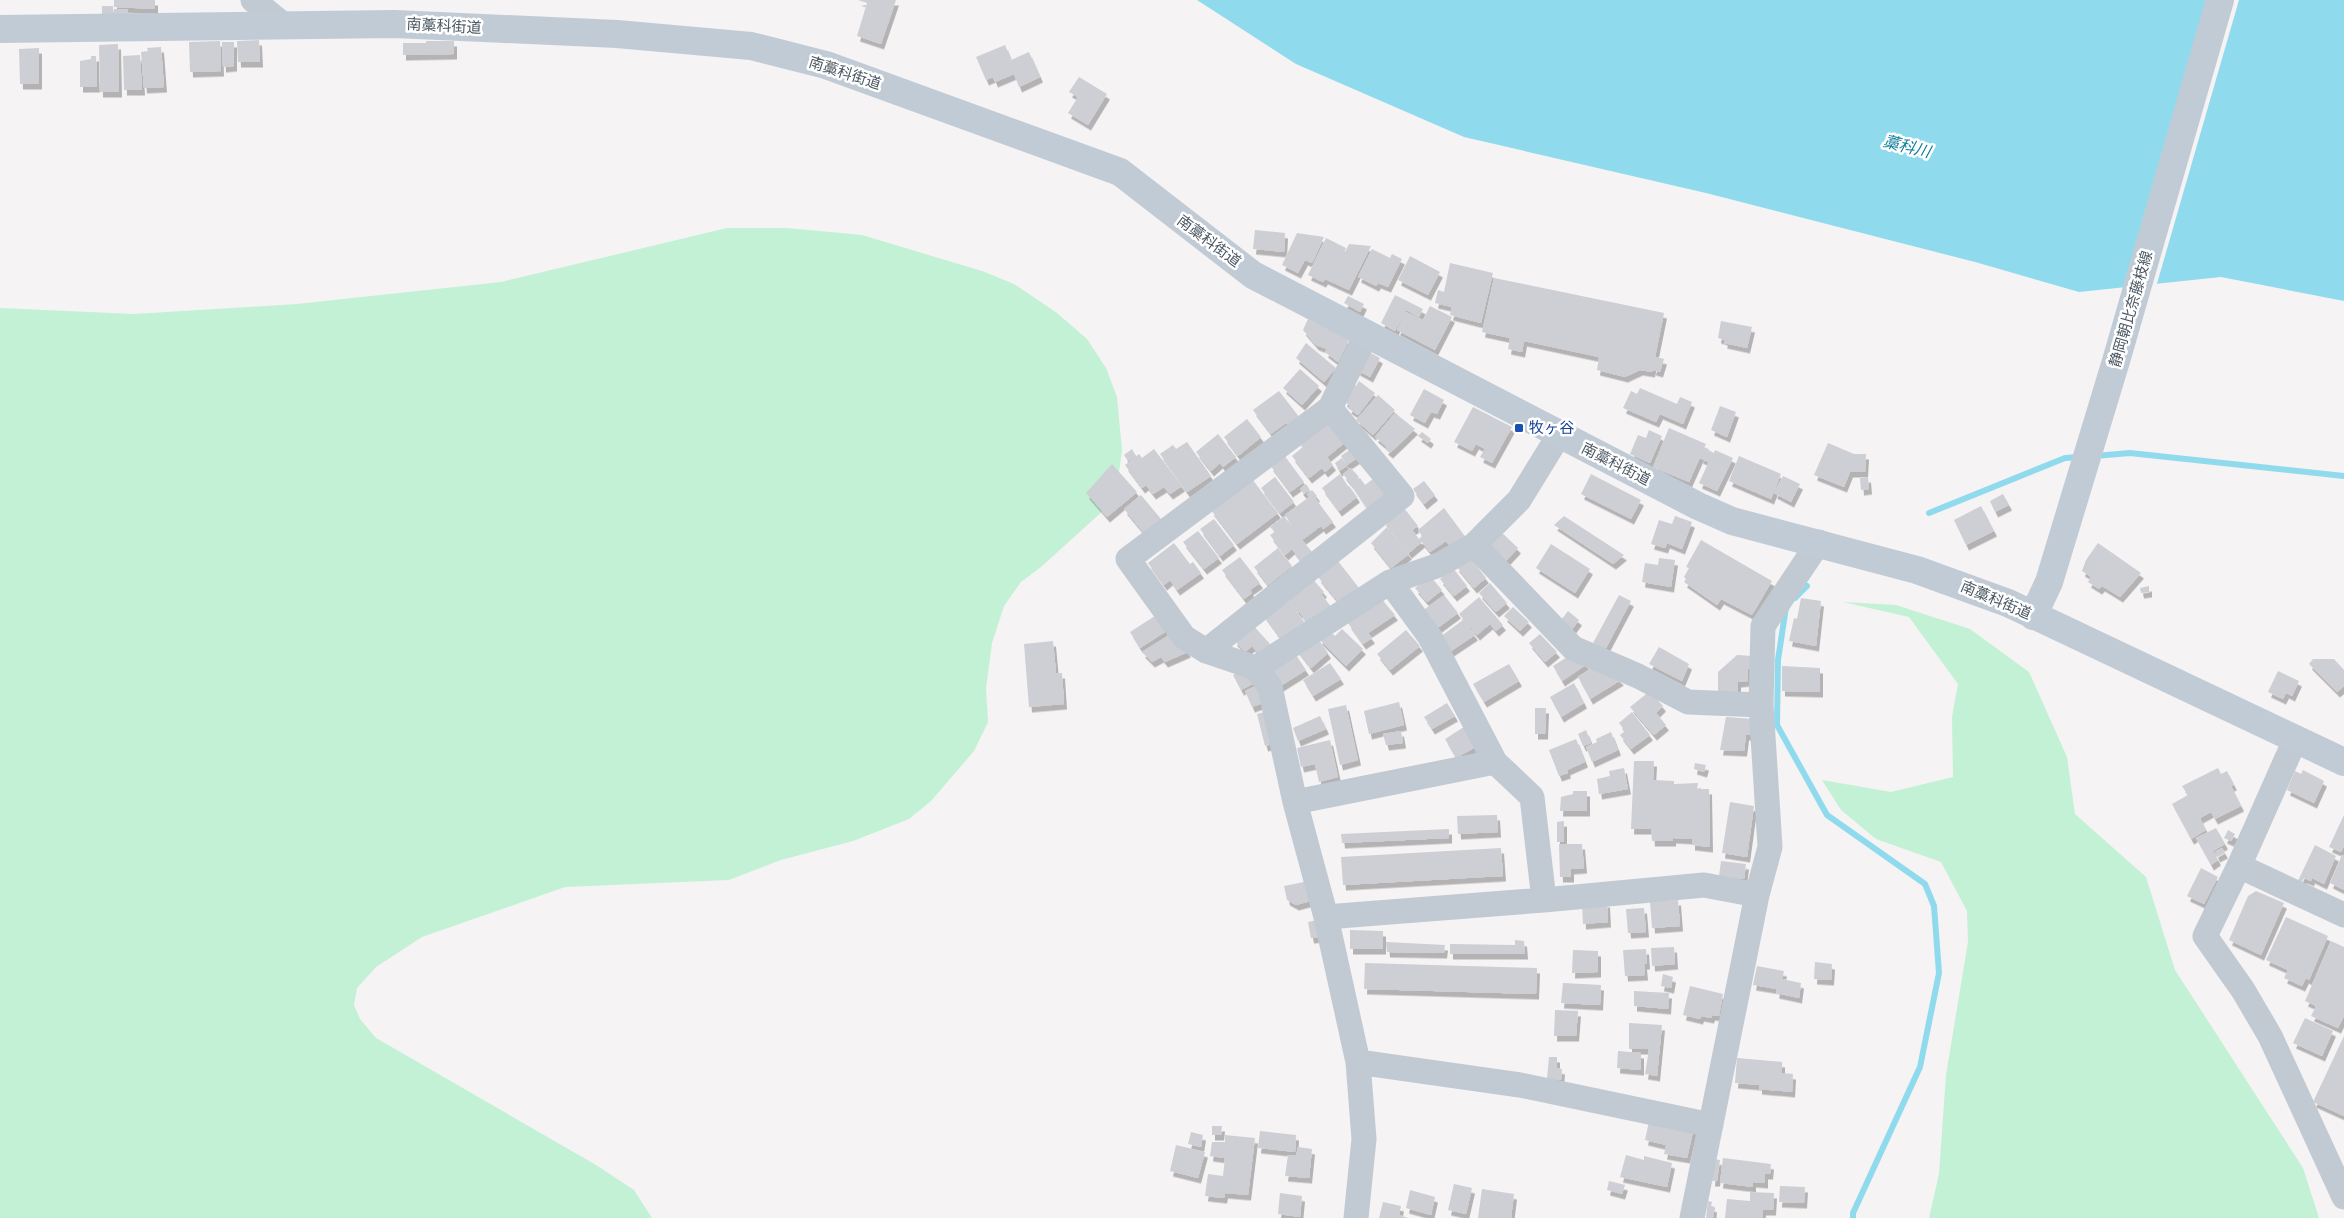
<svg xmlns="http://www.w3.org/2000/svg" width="2344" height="1218" font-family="Quicksand,'Noto Sans JP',sans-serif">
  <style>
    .green { fill: #c3f1d5 }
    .water { fill: #90daee }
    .pier { fill: #f5f3f3 }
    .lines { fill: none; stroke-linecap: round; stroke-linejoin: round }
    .stream { stroke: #90daee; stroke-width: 6 }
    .building { fill: #cdcfd5; filter: url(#shadow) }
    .street { stroke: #c1cad2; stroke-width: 25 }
    .secondary { stroke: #c1cbd6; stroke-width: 28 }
    .transit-dot { fill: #1a4fb4; stroke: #fff; stroke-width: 2 }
    .labels { text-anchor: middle; stroke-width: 5; stroke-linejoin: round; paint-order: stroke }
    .street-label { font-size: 15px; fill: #4a5661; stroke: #fff }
    .transit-label { font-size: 15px; fill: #164399; stroke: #fff; text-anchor: start }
    .water-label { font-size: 16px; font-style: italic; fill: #0c7c9b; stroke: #fff }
  </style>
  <defs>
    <filter id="shadow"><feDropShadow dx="3" dy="5.5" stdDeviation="0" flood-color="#0004"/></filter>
  </defs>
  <rect width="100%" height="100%" fill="#f5f3f3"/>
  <path class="green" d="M727,228h60l75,7 120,36 32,13 43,29 30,26 19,29 11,29 5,53 -4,30 -13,29 -64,58 -20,15 -17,24 -12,37 -6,45 2,34 -14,29 -43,50 -22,18 -56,22 -72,19 -52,20 -164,7 -143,50 -46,30 -19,21 -3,17 6,14 16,19 220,127 38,25 18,28h-652v-910l134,6 163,-10 204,-22z
    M1843,602l53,3 74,24 59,43 38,85 8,57 71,63 29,93 128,198 16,50h-390l10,-44 7,-99 22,-133 -1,-31 -26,-49 -65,-23 -35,-29 -19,-30 69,12 62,-15 -1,-60 6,-33 -49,-67z"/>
  <path class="water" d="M1197,0h1147v301l-123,-24 -142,15 -104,-30 -269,-69 -242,-56 -168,-73z"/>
  <path class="pier" d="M2209,0h30l-83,287 -32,3z"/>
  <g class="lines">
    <path class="stream" d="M2095,456l35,-3 214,23
      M1929,513l136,-55 15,-1
      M1795,598l12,-12
      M1786,607l-8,53 -1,65 50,90 98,69 9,22 5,67 -19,94 -67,146v5"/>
  </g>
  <path class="building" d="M114,0h41v9l-41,-2z
    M858,0h38l-15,44 -24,-8 10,-33z
    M102,6h11l1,11h-12z
    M114,9h14l-1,9h-13z
    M259,40l1,22h-22l-1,-21z
    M220,41l1,30 -31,1 -1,-30z
    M426,41h28v13l-51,1v-12h23z
    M222,42h12v24l-11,1z
    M118,44l1,48h-19l-1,-47z
    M1005,45l6,15 18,-8 11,25 -21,10 -5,-13 -19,8 -2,-5 -7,3 -10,-23z
    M161,47l3,40 -20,1 -3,-36 7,-1 -1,-3z
    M39,48v36h-19l-1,-35z
    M140,55l2,35h-18l-1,-34z
    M91,56h5l1,31h-17v-26l11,-2z
    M1079,77l28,17 -19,31 -20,-12 10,-16 -9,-5z
    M1255,230l30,3 -1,19 -31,-3z
    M1297,233l27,4 -12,26 -7,-3 -7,13 -16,-8z
    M1326,238l20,10 -7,17 10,-21 22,2 -22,44 -24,-11 -2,3 -15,-7z
    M1372,249l18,9 2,-4 10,5 -14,28 -10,-4 -2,3 -18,-9z
    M1410,256l30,16 -12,23 -30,-15z
    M1450,263l43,10 -12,50 -31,-8 2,-8 -17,-4 3,-13 6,2z
    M1494,278l170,35 -12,59 -12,-2 -15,7 -28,-7 2,-13 -75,-16 -2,11 -14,-3 2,-11 -28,-6z
    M1395,295l28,14 -4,8 -13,-7 -11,21 -14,-8z
    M1348,296l16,8 -4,8 -16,-9z
    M1430,306l22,11 -17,33 -38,-20 9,-18 17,8z
    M1308,319l41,21 -11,22 -13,-10 2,-3 -11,-4 -13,-15z
    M1721,321l31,6 -5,21 -23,-5 1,-3 -7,-2z
    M1306,343l30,25 -12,14 -28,-24z
    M1367,351l13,7 -10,19 -13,-7z
    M1656,357l8,2 -4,13 -7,-2z
    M1300,369l19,17 -17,19 -19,-17z
    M1359,381l16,12 -17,22 -10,-7 2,-2 -6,-5 9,-17 3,2z
    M1640,388l37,16 3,-7 12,5 -9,22 -23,-10 -4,8 -33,-14 8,-17 6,3z
    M1424,389l20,11 -7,14 -6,-2 -6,11 -15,-8z
    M1279,391l21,27 -10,8 -4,-3 -15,11 -18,-24z
    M1378,395l17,15 -22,25 -17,-15z
    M1720,406l16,6 -9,25 -16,-7z
    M1473,407l39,20 -20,36 -12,-6 5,-8 -9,-5 -4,7 -18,-9z
    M1395,413l20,16 -25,24 -5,-4 2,-2 -12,-10z
    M1330,417l18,23 -21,17 6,8 -8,7 -3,-4 -13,10 -17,-22 11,-9 -5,-7z
    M1247,419l14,18 -23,19 -14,-19z
    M1669,428l37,16 -17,38 -36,-15z
    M1649,430l13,6 -12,27 -20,-9 8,-19 8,3z
    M1422,432l9,7 -3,4 -10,-7z
    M1218,434l18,23 -13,10 -3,-4 -9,8 -15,-19z
    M1187,442l24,34 -24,16 -27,-38 13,-9 3,4z
    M1828,443l26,11h12l-1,18h-15l-6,15 -30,-12z
    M1355,446l7,9 -15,10 -6,-9z
    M1705,448l9,5 1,-3 18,8 -16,33 -18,-8 12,-26 -3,5 -8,-4z
    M1132,449l4,7 -8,5 -4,-6z
    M1154,449l28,37 -12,8 -6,-7 -11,7 -7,-9 -4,3 -17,-23 14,-11 3,4z
    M1284,455l20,27 -14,10 -20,-27z
    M1739,456l42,18 -10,25 -42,-18z
    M1342,458l5,8 -8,5 -4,-8z
    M1112,464l25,28 -30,25 -21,-24z
    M1351,468l8,9 -8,7 -8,-10z
    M1340,474l8,12 -2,1 3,-1 8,11 -18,14 -17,-23z
    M1591,474l50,26 -10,19 -50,-25z
    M1378,475l11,16 -20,20 -18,-27 9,-6 5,7z
    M1783,476l17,8 -9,18 -17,-9z
    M1275,477l19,25 -14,11 -19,-25z
    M1868,477l1,12 -8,1 -1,-12z
    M1252,479l26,34 -41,31 -26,-34z
    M1424,481l11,14 -11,9 -11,-15z
    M1306,484l4,6 -6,4 -4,-5z
    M1312,490l5,6 -2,2 18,24 -10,7 -2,-3 -19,14 10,12 -11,9 -9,-12 -7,6 -15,-20 5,-3 -5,-5 14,-11 11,14 -10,-15 24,-18 -2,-3z
    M2003,494l6,11 -14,7 -5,-11z
    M1141,495l20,24 -17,14 -20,-24z
    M1981,506l13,25 -28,14 -12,-25z
    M1404,508l14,18 -6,4 7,9 3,-3 -4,-6 26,-22 23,31 -14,11 -7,-9 -16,11 -8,-10 -13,11 -26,-33z
    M1564,516l60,39 -11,9 -59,-39z
    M1675,516l17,6 -10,27 -15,-6 -2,5 -14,-4 8,-24 13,4z
    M1214,519l20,26 -14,11 -20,-27z
    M1387,527l22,27 -18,14 -20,-25z
    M1497,528l21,20 -16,17 -21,-20z
    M1198,531l21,27 -15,11 -21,-27z
    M1701,540l71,41 -20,34 -31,-16 -4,6 -33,-23 2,-3 -2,-2 5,-9 -3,-1z
    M1174,543l16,21 3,-2 8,11 -24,17 -7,-10 -6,5 -16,-22z
    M2098,543l43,30 -21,24 -18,-11 -3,3 -11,-7 3,-5 -9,-6 4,-11z
    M1551,544l39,25 -15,24 -39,-25z
    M1278,548l14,18 -24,19 -14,-18z
    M1469,556l17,22 -12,10 -18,-22z
    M1240,557l20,26 -10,7 2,3 -8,6 -22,-29z
    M1659,558l16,2 -4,27 -29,-5 3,-19 13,2z
    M1338,561l21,27 -19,16 -22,-27z
    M1453,568l14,18 -13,10 -14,-17z
    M1430,576l12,14 -15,12 -12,-14z
    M1311,577l13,15 -25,21 -13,-16z
    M1490,583l17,20 -11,9 -17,-19z
    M2149,586v6l-8,1 -1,-5z
    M1322,595l10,13 -22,18 -10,-13z
    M1444,595l14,18 -23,17 -14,-18z
    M1619,595l12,6 -26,49 -12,-7z
    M1379,596l16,19 -27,18 4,5 -9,6 -15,-21z
    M1286,597l21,29 -23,17 -21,-29z
    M1479,597l24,28 -7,6 -6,-7 -13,11 -18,-21z
    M1801,598l20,3 -5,45 -27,-5 5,-23 3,1z
    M1513,607l16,15 -9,9 -16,-15z
    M1568,611l11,9 -9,12 -11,-9z
    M1158,614l10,16 -28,18 -10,-16z
    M1463,620l12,15 -24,16 -11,-14z
    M1252,624l18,20 -11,10 -7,-8 -7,6 -11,-12z
    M1328,629l7,7 7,-7 21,20 -17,17 -27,-27z
    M1406,630l14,16 -30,24 -13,-16z
    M1174,632l14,20 -23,10 -4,-5 -9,5 -10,-10z
    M1314,633l14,20 -17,15 -16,-21z
    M1540,634l17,18 -12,10 -16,-19z
    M1053,641l3,32h6l2,31 -35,3 -5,-63z
    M1659,647l30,17 -7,17 -33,-17z
    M1294,652l12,18 -27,17 -11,-18z
    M1572,654l15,10 -25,17 -9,-15z
    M1737,655l16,1v13h-5v12l-10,1v12l-20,-1v-21z
    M2313,659h21l10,11v16l-7,6 -28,-28z
    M1330,663l11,16 -28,17 -10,-16z
    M1600,663l21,17 -31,19 -12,-22z
    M1509,664l10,17 -35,21 -11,-18z
    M1782,666l38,2v24l-38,-1z
    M1247,668l6,16 -12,6 -8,-15z
    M2278,671l21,10 -7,15 -6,-3 -3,6 -15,-7z
    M1574,683l10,20 -23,14 -11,-20z
    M1260,684l3,19 -11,4 -7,-16z
    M1650,691l13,15 -7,7 10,12 -12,10 -24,-28z
    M1399,702l5,23 -35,9 -5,-23z
    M1447,703l8,13 -23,13 -8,-12z
    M1346,705l12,55 -18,5 -12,-56z
    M1535,708h11l-1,26h-10z
    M1269,711l8,32 -12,3 -8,-32z
    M1632,712l18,23 -19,14 -11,-14 5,-4 -6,-8z
    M1320,716l6,13 -28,12 -5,-13z
    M1726,717l27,2 -1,16h-6l-2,16 -24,-1z
    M1467,725l12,20 -23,13 -11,-19z
    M1586,730l5,13 -8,3 -5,-12z
    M1401,731l2,12 -17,2 -3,-11z
    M1611,732l7,18 -26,12 -6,-15 11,-5 -1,-3z
    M1576,739l9,23 -18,8 1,3 -9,3 -10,-26z
    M1330,740l8,37 -19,5 -4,-18 -14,3 -4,-19z
    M1634,761h20l-1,19 21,1v3l24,-1 -1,6h12l1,58 -18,-2v-6l-19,-1v3h-21l-1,-12h-20z
    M1695,763l11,2 -2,7 -10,-3z
    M1624,768l4,21 -29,5 -2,-15 13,-3 -1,-5z
    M2218,768l3,6 6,-3 7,14 -3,1 10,20 -26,13 -4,-7 -11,6 6,12 -15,9 -19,-35 16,-9 -6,-9z
    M2303,770l21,11 -10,22 -27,-13 8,-19 6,3z
    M1573,791h14v20h-27l1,-14 12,-3z
    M1730,802l24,4 -7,51 -25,-4z
    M1497,815l1,17 -40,2 -1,-18z
    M2344,815v31l-3,6 -12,-5z
    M1564,821v21h-7v-20z
    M2216,828l9,16 -12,7 5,9 -7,5 -15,-27z
    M1449,829v9l-107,5 -1,-9z
    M2228,830l7,4 -4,7 -7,-3z
    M1559,844h23l2,24 -13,1v8h-11z
    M2315,845l21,11 -12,28 -12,-6 -1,3 -7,-3 -4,7 -3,-2z
    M1501,848l2,28 -160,9 -2,-28z
    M2222,848l3,5 -8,4 -2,-5z
    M2342,855l2,1v34l-14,-7z
    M1721,861l25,3 -2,15 -25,-3z
    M2201,868l17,9 -14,27 -17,-8z
    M1309,881l5,19 -18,5 -9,-5 -3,-14z
    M2256,891l28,12 -23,52 -32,-15 19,-44z
    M1678,900l2,26 -28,2 -2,-26z
    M1607,902l1,20 -25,2 -1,-20z
    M1644,908l2,24 -18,1 -2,-24z
    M2286,917l42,19 -19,44 -3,-2 -4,8 -18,-8 4,-8 -22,-10z
    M1317,920l3,17 -9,1 -3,-16z
    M1350,930l33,1v18h-33z
    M1515,940l9,1 1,13h-75v-10l65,1z
    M2331,941l13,6v69l-6,12 -27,-12 5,-10 -11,-5z
    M1386,942l59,3 -1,8 -57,-1z
    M1674,947l1,17 -23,2 -1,-18z
    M1646,949l1,15h-3l1,11 -20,1 -2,-26z
    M1573,950l25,1v21l-26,1z
    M1815,962l17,2 -1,16 -17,-1z
    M1365,963l172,5 -1,26 -172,-5z
    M1757,966l27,5 -2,8 19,4 -2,15 -23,-5 1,-4 -24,-4z
    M1663,974l10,3 -2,11 -10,-2z
    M1563,983l38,2 -1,20 -39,-2z
    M1690,986l33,8 -4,22 -7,-1 -1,3 -10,-2 -1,3 -17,-4z
    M1634,991l35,2 -1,16 -34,-3z
    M1555,1010l23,1 -2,25h-22z
    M2305,1018l28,13 -11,25 -29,-13z
    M1629,1023l33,2 -5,51 -12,-2 4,-25h-20z
    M2344,1036v80l-31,-14z
    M1618,1051l23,2v17l-24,-2z
    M1549,1057h8v11l5,1 -1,11 -14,-1z
    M1737,1058l45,4v11l11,1 -1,18 -33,-3v-4l-24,-2z
    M1650,1117l44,10 -7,31 -23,-4 2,-9 -21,-5z
    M1212,1126h10l-1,9h-9z
    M1260,1131l36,4 -1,17 -37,-4z
    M1191,1132l12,3 -2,12 -13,-3z
    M1225,1135l30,3 -7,57 -23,-2 -1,5 -19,-2 3,-22 15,2 2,-18 -15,-2 2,-14h13z
    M1176,1145l29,7 -7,26 -28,-7z
    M1298,1147l14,2 -3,29 -24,-2 3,-21 8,1z
    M1626,1155l18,5v-4l28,7 -5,24 -47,-10z
    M1723,1158l48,6 -1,10h-5v9l-12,-1v5l-33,-4z
    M1714,1159l6,1 -3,21h-5z
    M1609,1181l16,4 -3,9 -15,-4z
    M1454,1184l18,4 -6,26 -18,-4z
    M1780,1186l25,1 -1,16 -25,-1z
    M1482,1189l32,5 -3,24h-33z
    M1410,1190l25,7 -4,18 -25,-7z
    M1750,1192l24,1 -1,17h-10l-1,8h-37l2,-19 23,2z
    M1280,1193l22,3 -2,21 -22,-3z
    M1708,1201l4,1 -1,4 3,1 -1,11h-7z
    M1383,1202l18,4 -2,9 9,3h-29z"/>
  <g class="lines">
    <path class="street" d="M253,0l32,26
      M1367,333l-37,75 -202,151 56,78 22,14 50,17 14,19 25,115 31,115 32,145 162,23 191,40
      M1474,545l99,103 65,28 50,26 73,3
      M1390,582l40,55 65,125 37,35 12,103
      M1206,651l196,-155 -72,-88
      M1256,668l134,-86 49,-17 35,-20 45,-45 40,-65
      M2295,740l-56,126 -34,70 38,54 27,46 74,161
      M1295,802l200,-40
      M2239,866l105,49
      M1326,917l218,-17 160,-15 53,10
      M1356,1218l8,-79 -6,-77
      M1692,1218l65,-323 13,-48 -9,-142 2,-79 56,-84"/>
    <path class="secondary" d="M0,29l395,-5 222,10 134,12 75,19 294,107 133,103 445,231 34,15 185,49 91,33 336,159
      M2033,616l16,-34 67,-221 104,-361"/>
  </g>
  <rect class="transit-dot" x="1514" y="423" width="10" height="10" rx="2.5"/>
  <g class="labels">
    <g class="street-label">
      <text transform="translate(444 26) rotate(3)" y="5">南藁科街道</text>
      <text transform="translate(845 73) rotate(18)" y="5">南藁科街道</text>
      <text transform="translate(1209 241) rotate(37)" y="5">南藁科街道</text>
      <text transform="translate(2131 309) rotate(-74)" y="5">静岡朝比奈藤枝線</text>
      <text transform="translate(1616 464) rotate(27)" y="5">南藁科街道</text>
      <text transform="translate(1996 600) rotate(23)" y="5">南藁科街道</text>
    </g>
    <g class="transit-label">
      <text x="1529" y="433">牧ヶ谷</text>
    </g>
    <g class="water-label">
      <text transform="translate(1907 146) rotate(14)" y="6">藁科川</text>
    </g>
  </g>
</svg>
